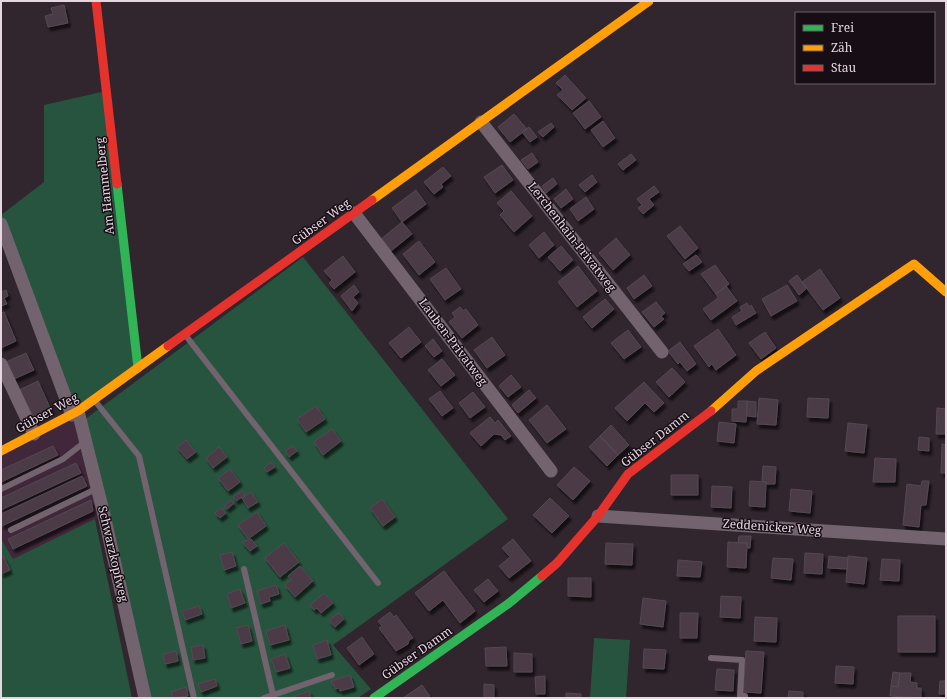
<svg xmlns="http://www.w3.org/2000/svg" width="947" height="699" font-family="'Noto Serif',serif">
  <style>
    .built { fill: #41273a }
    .green { fill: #27543f }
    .building { fill: #4b3b47; stroke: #544951; filter: url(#shadow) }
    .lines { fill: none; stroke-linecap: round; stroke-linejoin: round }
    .lane { stroke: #72636e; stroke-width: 6 }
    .street { stroke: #72636e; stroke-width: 13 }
    .fast { stroke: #30b455; stroke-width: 9 }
    .slow { stroke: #ff9f0a; stroke-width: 9 }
    .jam { stroke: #e5322d; stroke-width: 9 }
    .labels { text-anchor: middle; stroke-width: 3; stroke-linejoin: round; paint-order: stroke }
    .street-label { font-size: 12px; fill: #e5d6e0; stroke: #170e15 }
  </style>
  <defs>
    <filter id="shadow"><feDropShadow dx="2.5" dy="4" stdDeviation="1" flood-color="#0009"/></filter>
  </defs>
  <rect width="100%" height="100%" fill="#31252e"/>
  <path class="built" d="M72,415l32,100 -91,44 -12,-20v-88z"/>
  <path class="green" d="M106,91l32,277 -66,47 -71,-191v-9l43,-33v-77z
    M303,257l205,262 -175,126 38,44 -13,9h-207l-67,-278z
    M95,519l37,179h-131v-159l12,20z
    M594,638l36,2 -4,58h-36z"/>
  <path class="building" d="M64,5l4,18 -20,4 -3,-11 8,-2 -2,-6z
    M565,75l21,23 -14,12 -15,-15 6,-5 -7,-7z
    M589,101l12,16 -16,12 -12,-16z
    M514,114l13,15 -17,13 -12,-15z
    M603,121l12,17 -12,9 -12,-17z
    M551,123l3,4 -11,10 -5,-5z
    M529,127l8,10 -7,5 -8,-10z
    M532,153l6,9 -10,7 -7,-9z
    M631,154l5,6 -13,10 -5,-6z
    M502,165l11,15 -18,13 -11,-16z
    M443,167l8,9 -10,8 2,3 -9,7 -10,-12z
    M592,175l5,7 -12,10 -6,-7z
    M553,178l4,6 -11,9 -4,-7z
    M654,186l5,6 -10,7 5,6 -11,9 -5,-6 4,-3 -5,-6z
    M566,189l7,10 -12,9 -7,-9z
    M416,190l10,14 -24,18 -10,-14z
    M511,191l21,25 -18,16 -14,-17 4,-4 -7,-8z
    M586,197l8,12 -16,12 -8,-12z
    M402,222l10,12 -21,17 -10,-12z
    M680,226l18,22 -13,11 -18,-23z
    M544,232l10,13 -15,13 -10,-13z
    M616,238l14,17 -17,15 -14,-17z
    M419,241l16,21 -16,13 -16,-21z
    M561,246l12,14 -13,11 -12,-14z
    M696,255l6,7 -13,9 -6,-7z
    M343,256l12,16 -21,17 -5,-6 3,-3 -8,-9z
    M715,265l14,19 -13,10 -15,-20z
    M578,266l19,25 -20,16 -19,-25z
    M446,268l15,21 -16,11 -15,-21z
    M820,269l20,29 -17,12 -21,-28z
    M644,275l8,11 -18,13 -7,-11z
    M797,275l10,13 -8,7 -10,-14z
    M354,285l5,7 -6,5 5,6 -6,8 -11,-15z
    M787,285l10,16 -26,15 -9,-17z
    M726,286l11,15 -26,19 -8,-11 15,-11 -2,-4z
    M6,290l2,6 -4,2 3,6 -6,2v-14z
    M605,299l9,10 -22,19 -9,-11z
    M656,302l9,11 -4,3 3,3 -10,8 -12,-15z
    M747,303l2,4 2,-2 5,8 -20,12 -4,-8 10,-6 -2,-4z
    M460,307l3,4 3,-2 12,16 -16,13 -13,-16 6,-5 -3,-4z
    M4,312l12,29 -15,7v-35z
    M409,327l12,15 -20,16 -12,-15z
    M718,329l18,26 -20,15 -4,-6 -3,3 -15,-21z
    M628,330l13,17 -17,12 -13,-16z
    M765,332l11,16 -15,11 -12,-16z
    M492,337l13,18 -18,13 -13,-18z
    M433,339l9,12 -8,6 -9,-11z
    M680,342l16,22 -9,7 -7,-9 -2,2 -10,-13z
    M26,353l8,17 -20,9 -8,-17z
    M442,359l13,16 -14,11 -13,-16z
    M672,368l13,14 -16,15 -13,-15z
    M511,375l10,12 -13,10 -9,-11z
    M38,381l13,29 -19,9 -13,-29z
    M644,382l20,21 -10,9 -9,-9 -18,18 -12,-13z
    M529,390l7,8 -18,15 -6,-8z
    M440,391l13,17 -11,8 -13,-17z
    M473,392l12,15 -15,11 -11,-15z
    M759,398l19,2 -2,25 -19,-1z
    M808,398l21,1 -1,19 -21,-1z
    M738,401h9l-1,21 -14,-1v-12h6z
    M747,401l9,1v15l-9,-1z
    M547,405l19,24 -19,14 -18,-23z
    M316,406l9,13 -19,13 -9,-13z
    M937,408l9,1v25h-10z
    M490,417l5,6 3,-3 13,16 -6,4 -4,-5 -7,-1 -13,12 -11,-13z
    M719,422l17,2 -2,19 -17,-2z
    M848,423l19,2 -3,28 -19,-2z
    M611,425l18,20 -11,10 -18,-19z
    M332,429l9,12 -18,14 -9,-13z
    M600,436l18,19 -11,11 -18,-19z
    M919,437l10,1v13l-11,-1z
    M186,440l10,12 -9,7 -10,-12z
    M942,444l4,1v28h-5z
    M53,446l5,9 -57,27v-12z
    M293,446l4,5 -8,6 -4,-6z
    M219,447l8,10 -14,11 -7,-10z
    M875,458l21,1 -1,23h-22z
    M271,462l4,5 -8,5 -3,-4z
    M76,463l5,10 -80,37v-12z
    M763,466l13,1 -1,17h-9v-2l-4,-1z
    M574,467l16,14 -17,19 -16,-15z
    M230,469l10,13 -12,9 -10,-13z
    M671,475h27v20h-27z
    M82,476l5,10 -85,40 -1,-12z
    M750,481l16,1 -1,25 -16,-1z
    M922,481h7l-3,24h-5l-2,22 -16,-2 4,-41 14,2z
    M712,486l20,1 -1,21 -20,-1z
    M791,489l21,2 -2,22 -21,-2z
    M242,491l3,4 -9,6 -3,-4z
    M251,492l7,10 -10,6 -6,-10z
    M550,498l19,18 -17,17 -19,-18z
    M382,499l13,18 -12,9 -13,-18z
    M91,500l2,11 -80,38 -5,-10z
    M231,500l3,3 -7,6 -3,-3z
    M221,508l5,5 -6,5 -5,-5z
    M257,512l9,14 -18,13 -10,-14z
    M739,536h12l-1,12h-3v-5h-9z
    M251,539l6,7 -7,5 -8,-9z
    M513,539l18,22 -22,17 -10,-12 11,-9 -8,-9z
    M728,542l19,1 -1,25 -19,-1z
    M284,543l15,19 -19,15 -15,-19z
    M606,543l27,1 -1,21 -27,-1z
    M232,552l4,14 -12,4 -4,-15z
    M805,553l18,1 -1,20 -18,-1z
    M3,556l7,14 -9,4v-17z
    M829,556l19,2 -1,11 -19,-1z
    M848,556l19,2 -3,26 -18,-2z
    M773,558l20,1 -2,21 -20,-2z
    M882,559l18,1 -1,21 -19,-1z
    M678,560l24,2 -2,15 -23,-1z
    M300,566l13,15 -18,16 -10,-12 6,-5 -3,-4z
    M444,571l31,40 -15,12 -17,-23 -14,11 -14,-18z
    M568,578h23v19l-23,-1z
    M488,579l10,12 -14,11 -10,-12z
    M276,585l3,9 -10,3 1,4 -9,3 -4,-13z
    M240,589l5,14 -14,5 -4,-14z
    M324,593l9,10 -12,10 -4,-5 -3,2 -4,-5z
    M721,596l20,1 -1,21 -20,-1z
    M643,598l23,3 -3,26 -23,-3z
    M199,606l3,8 -17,6 -3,-9z
    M390,612l4,5 2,-2 17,23 -4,2 -1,4 -12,7 -17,-23 3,-2 -4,-5z
    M339,613l5,6 -9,8 -6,-7z
    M680,613h18l-1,25h-17z
    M898,616h37v36h-37z
    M755,617l22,1 -1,24 -22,-1z
    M248,625l4,16 -11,3 -5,-16z
    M285,625l4,15 -19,5 -4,-14z
    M362,637l12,17 -15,11 -12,-17z
    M327,640l4,15 -14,4 -4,-14z
    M203,645l2,13 -12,2 -2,-13z
    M506,647l1,19h-21l-1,-18z
    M644,649l22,1 -2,19 -21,-1z
    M176,651l2,10 -13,3 -2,-10z
    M746,651l18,1 -3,41 -18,-1z
    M514,653l18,1v18h-18z
    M285,654l5,14 -14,4 -5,-13z
    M836,666l18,1 -1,17 -18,-1z
    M717,669l17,1 -1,21 -18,-1z
    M893,672l7,1 -2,14 -7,-1z
    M900,673h11l-1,9 7,1v5h4v10l-31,-2 1,-10 7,1z
    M350,675l4,12 -14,4 -1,-3 -4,1 -1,-4h-1l-2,-4z
    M545,676v18h-9l-1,-17z
    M215,679l2,7 -16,6 -3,-8z
    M940,681h6v13h-7z
    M484,684l10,1v13h-10z
    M422,685l8,11 -2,2h-25z
    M186,687l2,9 -15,2 -2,-6z
    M309,691l2,7h-21z
    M789,691l14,1v6h-15z
    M566,693l15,1v4h-15z"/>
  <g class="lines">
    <path class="lane" d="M186,336l192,247
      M95,401l44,55 55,242
      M1,489l62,-30 23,-18
      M11,530l87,-42
      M244,569l29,126
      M711,658l31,2 -2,36h5v2
      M264,698l68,-23"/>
    <path class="street" d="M481,122l181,230
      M354,213l197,258
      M1,224l71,191
      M1,364l33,70
      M78,411l26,104 41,183
      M598,516l348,23"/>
    <path class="fast" d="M117,184l21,184
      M374,698l134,-94 34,-28"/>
    <path class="slow" d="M372,200l277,-199
      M711,411l45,-40 158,-107 32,28
      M1,451l77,-40 90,-65"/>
    <path class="jam" d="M96,1l21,183
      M168,346l204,-146
      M542,576l15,-13 41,-47 30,-42 83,-63"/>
  </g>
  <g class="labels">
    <g class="street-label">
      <text transform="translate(105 186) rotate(-96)" y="4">Am Hammelberg</text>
      <text transform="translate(321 222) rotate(-36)" y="4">Gübser Weg</text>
      <text transform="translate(572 237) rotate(52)" y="4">Lerchenhain-Privatweg</text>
      <text transform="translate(453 342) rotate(53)" y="4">Lauben-Privatweg</text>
      <text transform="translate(47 413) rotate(-29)" y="4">Gübser Weg</text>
      <text transform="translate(655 439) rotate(-38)" y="4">Gübser Damm</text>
      <text transform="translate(772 527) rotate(4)" y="4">Zeddenicker Weg</text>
      <text transform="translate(113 554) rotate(77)" y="4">Schwarzkopfweg</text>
      <text transform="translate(417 653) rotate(-35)" y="4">Gübser Damm</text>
    </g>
  </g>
  <rect width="947" height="699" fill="none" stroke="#e5d6e0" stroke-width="4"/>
  <rect x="795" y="12" width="140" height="72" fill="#170e15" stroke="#695e66"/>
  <rect x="803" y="25" width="20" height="6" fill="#30b455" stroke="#695e66"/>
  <text x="831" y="32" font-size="12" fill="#e5d6e0">Frei</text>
  <rect x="803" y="45" width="20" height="6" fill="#ff9f0a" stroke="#695e66"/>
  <text x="831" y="52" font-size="12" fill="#e5d6e0">Zäh</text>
  <rect x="803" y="65" width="20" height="6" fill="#e5322d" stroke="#695e66"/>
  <text x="831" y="72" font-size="12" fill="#e5d6e0">Stau</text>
</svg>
